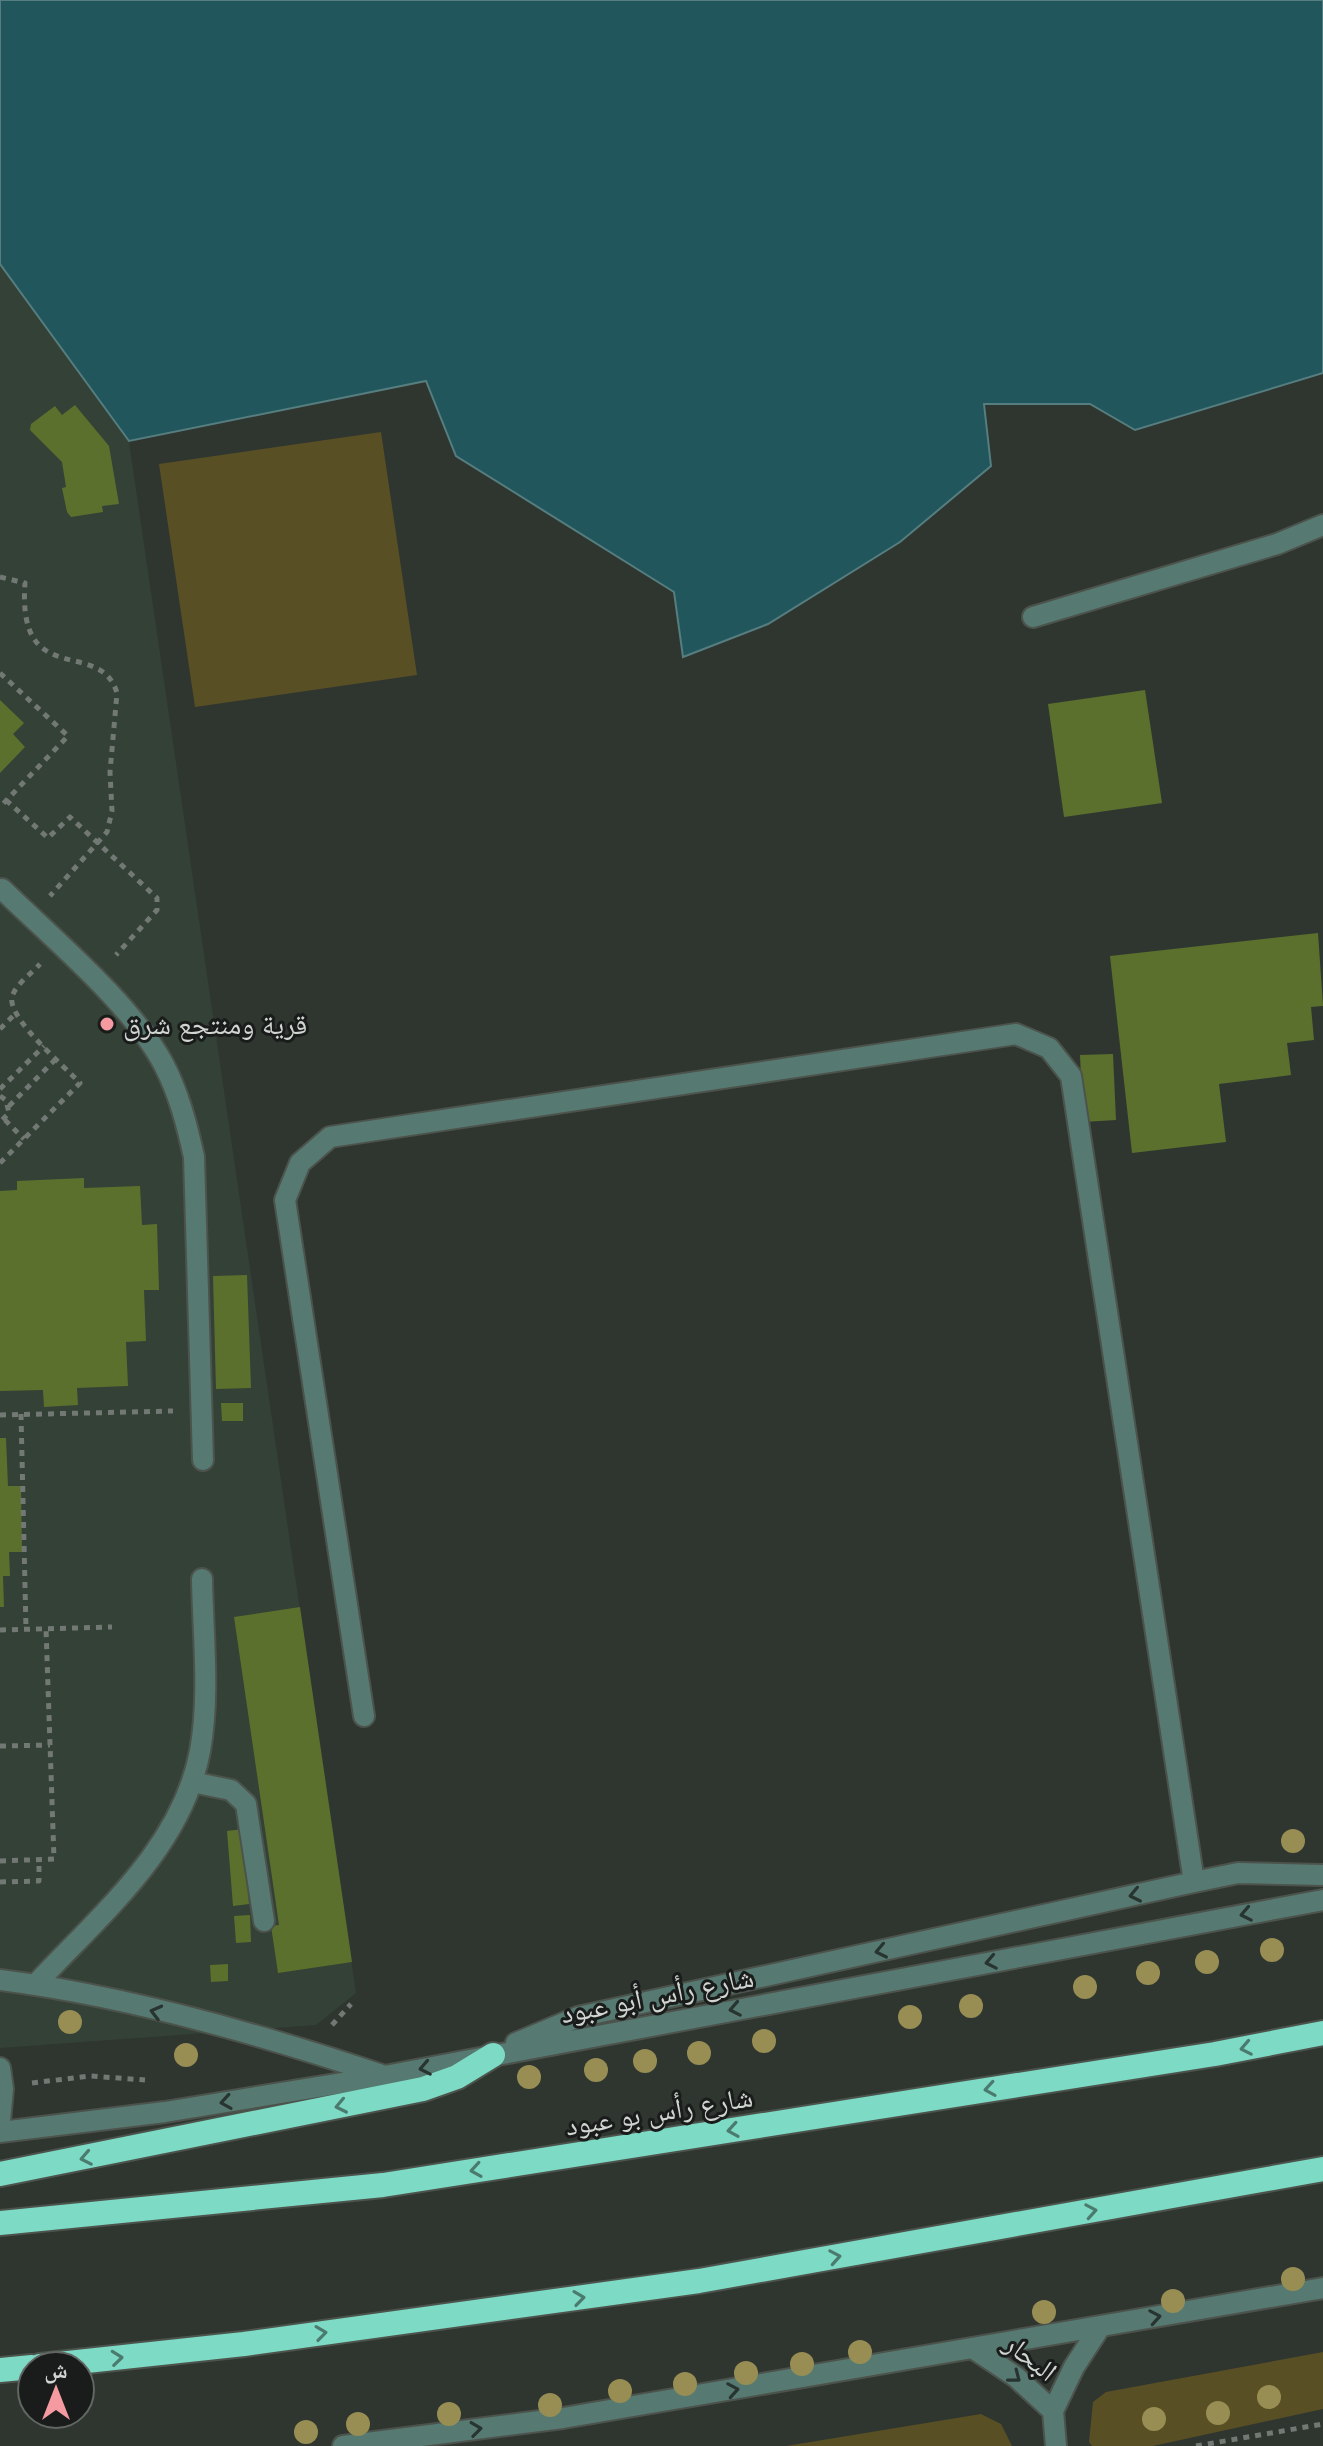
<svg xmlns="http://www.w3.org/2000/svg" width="1323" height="2446" font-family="'DM Sans','Noto Naskh Arabic',sans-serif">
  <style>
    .built { fill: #344136 }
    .green { fill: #594f24 }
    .water { fill: #21575c; stroke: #567d7f; stroke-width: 2 }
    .building { fill: #5c702d }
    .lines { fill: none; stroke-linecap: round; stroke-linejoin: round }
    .minor-casing { stroke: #4c534d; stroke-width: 24 }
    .highway-casing { stroke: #4c534d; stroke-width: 28 }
    .path { stroke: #727873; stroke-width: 5; stroke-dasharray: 6 6; stroke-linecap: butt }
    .minor { stroke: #567a71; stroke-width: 20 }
    .highway { stroke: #7ddac4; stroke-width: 24 }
    .tree { fill: #988e54 }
    .oneway { stroke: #283430 }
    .oneway2 { stroke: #4b7b6f }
    .poi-dot { fill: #f49aa0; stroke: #191c1a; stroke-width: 3 }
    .labels { text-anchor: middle; stroke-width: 6; stroke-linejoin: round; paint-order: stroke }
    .poi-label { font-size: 28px; fill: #d0d5d1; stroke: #191c1a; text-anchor: start }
    .street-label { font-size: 28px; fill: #d0d5d1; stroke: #191c1a }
  </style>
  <rect width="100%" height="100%" fill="#2f3630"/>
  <path class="built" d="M0,264l129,178 227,1551 -40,32 -316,23z"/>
  <path class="green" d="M381,432l36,243 -222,32 -36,-243z
    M1323,2352v57l-170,37h-61l-3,-4 4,-40 13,-10z
    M981,2414l20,10 11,22h-226z"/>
  <path class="water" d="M0,0h1323v373l-188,57 -45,-26h-106l7,62 -91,76 -132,82 -85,33 -9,-65 -218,-136 -30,-75 -297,60 -129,-177z"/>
  <path class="building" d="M75,405l34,41 10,58 -17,2 1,6 -32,5 -4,-5 -5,-24 4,-1 -4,-25 -32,-32 1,-6 24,-18 7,9z
    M1145,690l17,113 -98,14 -16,-113z
    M0,700l24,23 -11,11 12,13 -25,26z
    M1318,933l5,73 -12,1 3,33 -27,3 4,32 -72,9 7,58 -94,11 -22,-197z
    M1113,1054l3,66 -33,2 -3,-67z
    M84,1178v10l56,-2 2,39 15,-1 2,66h-15l2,51 -20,1 2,44 -51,2 1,17 -34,2 -1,-17 -43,1v-200l17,-1v-9z
    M247,1275l4,113 -35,1 -3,-113z
    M221,1403h22v18h-21z
    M0,1438h6l2,48h13l1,66h-13l1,24h-7l1,31h-4z
    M300,1607l52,355 -74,11 -7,-47 8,-1 -45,-308z
    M243,1829l6,75 -16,2 -6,-75z
    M250,1915l1,27 -15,1 -2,-27z
    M228,1964v17l-17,1 -1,-17z"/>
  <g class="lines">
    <g class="minor-casing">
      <path id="minor" d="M1033,617l244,-73 46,-19
        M2,889c50,49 130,115 162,176 15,29 23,60 30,92l9,303
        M364,1716l-79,-516 15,-37 30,-26 686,-103 33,14 22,28 123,806
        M192,1782l39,8 15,14 18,117
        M0,1980c127,16 260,54 382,95
        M36,1984c64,-69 146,-136 164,-233 10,-55 3,-116 2,-172
        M516,2043l62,-26 616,-135 44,-9 85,2
        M0,2068l3,21 -3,32
        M0,2132l165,-20 220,-36 938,-176
        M974,2349l42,28 37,34
        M343,2446l220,-28 760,-130
        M1056,2446l-3,-35 21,-44 26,-40"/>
    </g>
    <g class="highway-casing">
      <path id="highway" d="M0,2174l423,-85 34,-12 36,-22
        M0,2223l383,-38 832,-131 108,-21
        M40,2366l204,-22 455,-63 624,-112
        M0,2370l32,-3"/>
    </g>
    <path class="path" d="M0,577l25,6c-8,109 75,53 92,110l-7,79 2,39 -5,21 -57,64
      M0,673l68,63 -68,71
      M6,800l42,38 22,-21 87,81v12l-41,45
      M0,1029l14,-14
      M0,1089l44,-43
      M0,1096l6,4 3,13 -9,9
      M9,1106l48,-48
      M5,1120l19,19
      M0,1163l80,-80c-15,-16 -73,-65 -68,-86 3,-12 20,-24 28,-33
      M21,1414l5,215
      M0,1415l173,-4
      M0,1630l112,-3
      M0,1746l50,-1
      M0,1861l54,-2 -8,-230
      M0,1882l39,-1v-21
      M332,2025l19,-21
      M32,2083l58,-7 55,4
      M1196,2446l127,-22"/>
    <use href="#minor" class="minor"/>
    <use href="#highway" class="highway"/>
  </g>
  <g class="tree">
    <circle cx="1293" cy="1841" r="12"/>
    <circle cx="1272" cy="1950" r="12"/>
    <circle cx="1207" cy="1962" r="12"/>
    <circle cx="1148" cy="1973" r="12"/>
    <circle cx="1085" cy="1987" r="12"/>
    <circle cx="971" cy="2006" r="12"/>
    <circle cx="910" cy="2017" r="12"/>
    <circle cx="70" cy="2022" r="12"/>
    <circle cx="764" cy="2041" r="12"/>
    <circle cx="699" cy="2053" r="12"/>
    <circle cx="186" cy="2055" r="12"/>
    <circle cx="645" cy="2061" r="12"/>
    <circle cx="596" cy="2070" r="12"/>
    <circle cx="529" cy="2077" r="12"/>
    <circle cx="1293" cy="2279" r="12"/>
    <circle cx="1173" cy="2301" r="12"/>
    <circle cx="1044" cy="2312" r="12"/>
    <circle cx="860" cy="2352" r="12"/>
    <circle cx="802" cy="2364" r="12"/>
    <circle cx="746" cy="2373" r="12"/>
    <circle cx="685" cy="2384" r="12"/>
    <circle cx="620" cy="2391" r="12"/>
    <circle cx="1269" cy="2397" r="12"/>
    <circle cx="550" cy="2405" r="12"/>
    <circle cx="1218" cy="2413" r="12"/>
    <circle cx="449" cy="2414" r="12"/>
    <circle cx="1154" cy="2419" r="12"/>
    <circle cx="358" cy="2424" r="12"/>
    <circle cx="306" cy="2432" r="12"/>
  </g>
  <defs><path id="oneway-chevron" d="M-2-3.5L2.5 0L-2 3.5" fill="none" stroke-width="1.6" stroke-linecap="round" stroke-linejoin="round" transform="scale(2)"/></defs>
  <g class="oneway">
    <use href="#oneway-chevron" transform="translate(1135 1895) rotate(168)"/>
    <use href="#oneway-chevron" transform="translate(1246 1914) rotate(169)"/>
    <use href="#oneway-chevron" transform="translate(881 1951) rotate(168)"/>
    <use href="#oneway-chevron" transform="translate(991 1962) rotate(169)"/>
    <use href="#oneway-chevron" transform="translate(735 2009) rotate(169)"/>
    <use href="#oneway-chevron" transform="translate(156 2012) rotate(-166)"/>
    <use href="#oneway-chevron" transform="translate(425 2068) rotate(169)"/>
    <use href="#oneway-chevron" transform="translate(226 2102) rotate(171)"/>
    <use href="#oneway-chevron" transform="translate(1155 2317) rotate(-10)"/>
    <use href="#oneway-chevron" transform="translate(1015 2377) rotate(38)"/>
    <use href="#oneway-chevron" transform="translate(733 2390) rotate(-10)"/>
    <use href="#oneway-chevron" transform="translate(476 2429) rotate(-7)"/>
  </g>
  <g class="oneway2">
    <use href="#oneway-chevron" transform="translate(1246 2048) rotate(169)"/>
    <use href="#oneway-chevron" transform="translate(990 2089) rotate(171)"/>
    <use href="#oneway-chevron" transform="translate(341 2106) rotate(168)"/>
    <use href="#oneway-chevron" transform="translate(733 2130) rotate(171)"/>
    <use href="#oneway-chevron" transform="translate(86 2158) rotate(169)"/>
    <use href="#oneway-chevron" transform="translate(476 2170) rotate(171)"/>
    <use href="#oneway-chevron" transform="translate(1091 2211) rotate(-10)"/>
    <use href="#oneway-chevron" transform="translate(835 2257) rotate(-10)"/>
    <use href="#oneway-chevron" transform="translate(579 2298) rotate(-8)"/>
    <use href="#oneway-chevron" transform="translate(321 2333) rotate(-8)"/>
    <use href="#oneway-chevron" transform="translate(117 2358) rotate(-6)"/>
  </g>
  <circle class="poi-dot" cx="107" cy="1024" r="8"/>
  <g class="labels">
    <g class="poi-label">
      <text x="123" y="1034">قرية ومنتجع شرق</text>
    </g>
    <g class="street-label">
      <text transform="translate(657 1995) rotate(-11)" y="10">شارع رأس أبو عبود</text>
      <text transform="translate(659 2111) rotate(-9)" y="10">شارع رأس بو عبود</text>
      <text transform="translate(1031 2357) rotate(38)" y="10">البحار</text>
    </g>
  </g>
  <g transform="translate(56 2390)"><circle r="38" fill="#191c1a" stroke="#626663" stroke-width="2"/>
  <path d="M0-6L14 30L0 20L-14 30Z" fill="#f49aa0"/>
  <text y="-12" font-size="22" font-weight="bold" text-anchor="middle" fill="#d0d5d1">ش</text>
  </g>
</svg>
